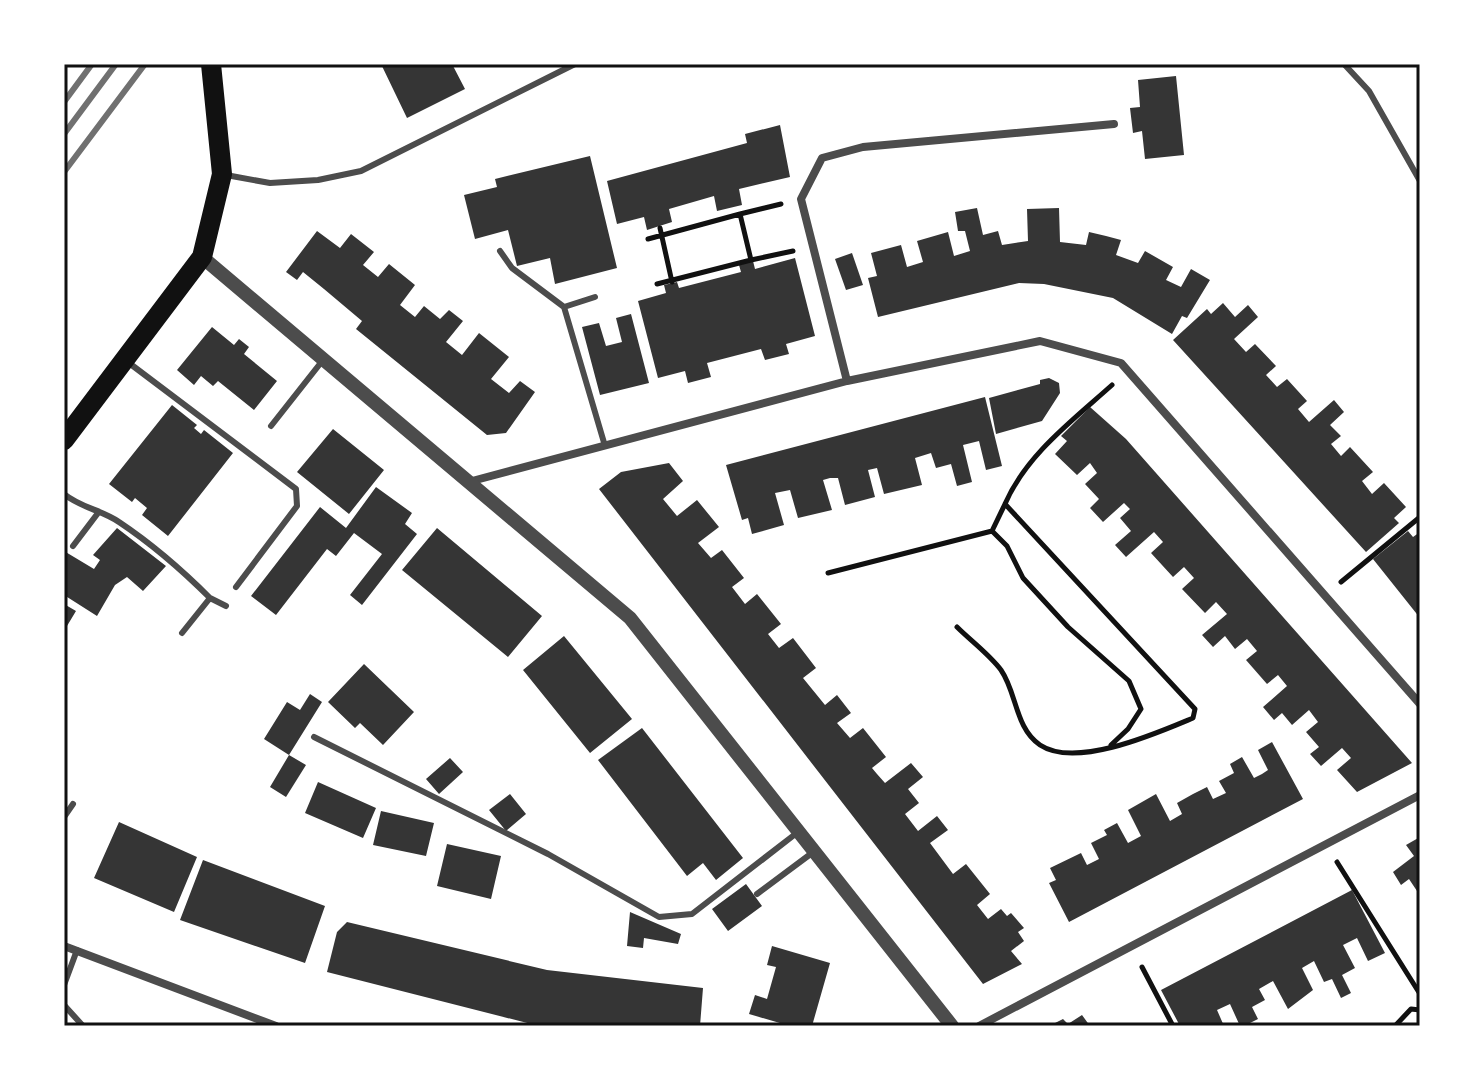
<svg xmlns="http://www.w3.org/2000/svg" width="1484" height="1090" font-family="Figtree,sans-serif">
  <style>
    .building { fill: #353535 }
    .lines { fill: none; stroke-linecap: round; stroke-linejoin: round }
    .path { stroke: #111; stroke-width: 5 }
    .service { stroke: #4c4c4c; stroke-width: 6 }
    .minor { stroke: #4c4c4c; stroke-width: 8 }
    .tertiary { stroke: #4c4c4c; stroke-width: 14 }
    .primary { stroke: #111; stroke-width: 20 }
    .rail { stroke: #707070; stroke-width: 6 }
    .neatline { fill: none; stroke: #111; stroke-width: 3 }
  </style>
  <rect width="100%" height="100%" fill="#fff"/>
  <path class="building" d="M381,64h71l13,25 -58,29z
    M1176,76l8,79 -39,4 -3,-28 -9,2 -3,-25 10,-1 -2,-27z
    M780,125l10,52 -51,12 3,16 -25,6 -3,-15 -45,13 3,13 -25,8 -3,-13 -27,7 -10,-43 140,-38 -2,-9z
    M590,156l27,112 -62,16 -5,-26 -33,8 -9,-36 -33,9 -11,-44 33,-8 -2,-8z
    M977,208l6,27 15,-4 4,14 26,-4 -1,-32 32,-1 1,34 26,3 3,-13 17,4 15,4 -5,15 22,8 7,-12 28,16 -7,13 15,7 10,-18 19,11 -23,38 -5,-2 -10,18 -59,-36 -69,-14 -25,-1 -141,34 -10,-39 9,-2 -6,-23 30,-8 6,22 16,-5 -6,-21 31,-9 6,24 16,-5 -5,-20h-7l-3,-19z
    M317,231l23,17 11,-14 23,18 -11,13 15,12 11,-13 26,21 -15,20 15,12 9,-11 16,13 9,-9 14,11 -17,21 16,13 17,-22 30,24 -18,22 18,14 11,-12 15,11 -29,41 -19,2 -131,-106 6,-8 -38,-32 -21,-17 -6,8 -11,-8z
    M852,253l11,32 -17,5 -11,-31z
    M795,258l20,78 -29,8 3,10 -24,6 -4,-11 -54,14 4,14 -23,6 -3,-12 -27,7 -20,-77 28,-8 -2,-8 13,-3 2,6 62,-16 -2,-7 14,-4 2,8z
    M1223,303l12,14 13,-12 10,12 -24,22 12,13 9,-8 21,22 -10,9 11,12 10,-8 20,22 -9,8 11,13 25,-22 10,12 -14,13 11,11 -10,8 10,12 9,-9 23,25 -11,9 10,13 12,-11 22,24 -12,11 5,5 -33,29 -193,-212 34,-31 4,5z
    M631,314l18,69 -49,12 -18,-68 17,-4 7,23 16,-4 -6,-24z
    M212,327l22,18 5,-6 10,8 -5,7 33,27 -23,29 -36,-29 -5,5 -12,-10 -7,9 -17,-15z
    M1049,378l10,5 1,10 -18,28 -46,13 -7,-36 51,-14v-4z
    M985,397l17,69 -16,4 -7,-29 -16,4 9,37 -15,4 -6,-22 -15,4 -5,-15 -16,5 7,27 -38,9 -7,-26 -9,2 7,27 -30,8 -7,-27h-8l-7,2 9,30 -34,8 -8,-28 -15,3 9,32 -32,9 -4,-16 -6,2 -16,-55z
    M172,405l25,20 -3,3 7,6 3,-4 29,23 -65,83 -26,-21 5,-7 -12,-10 -3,4 -23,-18z
    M1090,407l36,32 286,324 -55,29 -20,-22 14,-12 -9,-10 -21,18 -11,-12 9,-7 -13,-15 12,-10 -9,-12 -17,15 -10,-12 -8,7 -11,-13 24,-21 -9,-11 -11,9 -21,-24 11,-9 -10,-12 -12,10 -10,-13 -12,11 -11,-12 25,-21 -11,-12 -11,11 -23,-24 12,-11 -10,-11 -11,10 -22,-24 12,-11 -9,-10 -28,25 -11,-12 16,-14 -11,-13 10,-9 -6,-6 -21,19 -13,-14 9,-9 -14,-15 12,-11 -7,-10 -13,12 -22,-21 12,-13 -6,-5z
    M333,429l51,41 -35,44 -52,-42z
    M669,463l14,18 -20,18 14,17 20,-16 22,27 -21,16 13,15 11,-8 22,28 -12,9 13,17 12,-10 24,30 -13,10 11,14 14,-10 23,30 -13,10 22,27 12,-10 14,18 -14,10 13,15 13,-10 23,29 -14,11 5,6 8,9 26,-20 12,14 -15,12 11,14 -14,11 13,17 19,-15 11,14 -18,13 23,31 13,-10 24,30 -13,11 11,14 13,-10 6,7 4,-3 13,15 -6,4 6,9 -13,10 11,13 -39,20 -384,-495 22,-17z
    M376,487l36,26 -7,11 12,10 -55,71 -12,-10 32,-41 -28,-21 -18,23 -9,-7 -51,66 -25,-19 69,-89 26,21z
    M117,528l49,38 -23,25 -16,-14 -12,8 -18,31 -33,-21v-44l30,18 6,-9 -7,-5z
    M437,528l105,88 -34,41 -106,-87z
    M1408,531l5,6 7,-5v86l-47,-59z
    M64,604l12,7 -12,20z
    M564,636l68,83 -42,34 -67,-83z
    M364,664l50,48 -31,33 -23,-22 -5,5 -27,-26z
    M310,694l12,8 -33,53 -25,-16 23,-37 13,8z
    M642,728l101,130 -27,22 -13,-17 -16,13 -89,-116z
    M1272,742l31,57 -234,123 -20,-39 7,-3 -6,-12 31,-15 6,12 12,-6 -8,-16 16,-8 -3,-5 13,-7 11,20 13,-7 -13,-26 28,-16 14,27 12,-7 -5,-11 16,-9 14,-7 6,12 13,-6 -7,-12 15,-8 -4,-9 12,-7 12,21 8,-4 6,-4 -10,-20z
    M289,755l17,10 -20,32 -16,-10z
    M450,758l13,14 -24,22 -13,-15z
    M318,782l58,26 -13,30 -58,-25z
    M510,794l16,20 -20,17 -17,-21z
    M381,811l53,12 -8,33 -53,-11z
    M119,822l78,35 -23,55 -80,-34z
    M1420,837v52l-3,2 -8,-12 -8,6 -8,-13 21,-16 -8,-11z
    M447,844l54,12 -10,43 -54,-13z
    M203,860l122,46 -20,57 -125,-43z
    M746,884l16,22 -34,25 -16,-22z
    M1352,890l33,63 -17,8 -11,-23 -14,7 12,23 -13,7 9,18 -10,5 -9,-19 -8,3 -10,-21 -12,7 11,22 -25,19 -15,-28 -14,8 6,11 -13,7 6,12 -14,7h-4l-10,-22 -13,6 7,16h-44l-19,-36z
    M630,912l51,22 -3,10 -34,-6 -1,10 -16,-2z
    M347,922l200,48 156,18 -3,38 -165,-1 -208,-53 10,-40z
    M772,946l58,17 -18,63h-22l-41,-12 6,-19 12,4 9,-32 -9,-2z
    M1082,1015l8,11h-41l14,-7 5,5z"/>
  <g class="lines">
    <path class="path" d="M740,214l41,-10
      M660,228l12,54
      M648,239l92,-25 11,46 -94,24
      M751,260l42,-9
      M992,531l15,15 16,32 45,49 61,54 12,28 -13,20 -17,16
      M828,573l164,-42 13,-27
      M1341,582l79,-65
      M957,627c14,14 32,27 44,43 16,23 14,58 39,75 36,24 117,-12 153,-27l2,-9 -190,-205c21,-49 68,-84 107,-119
      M1337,862l83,132
      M1142,967l31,59
      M1395,1026l16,-17 9,1"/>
    <path class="service" d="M1344,64l25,27 51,90
      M226,175l44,8 48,-3 43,-9 214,-107
      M500,251l12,17 52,39 31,-10
      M564,307l41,139
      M129,363l167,126 1,17 -61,81
      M271,426l52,-66
      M64,494c17,14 38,16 55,28 33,22 63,48 91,76l-28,35
      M73,546l25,-33
      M210,598l16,8
      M314,737l234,117 111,63 33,-3 106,-82
      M64,817l9,-13
      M757,894l55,-41
      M64,985l13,-35
      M64,1005l19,21"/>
    <path class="minor" d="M847,381l-46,-182 21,-41 41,-11 251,-23
      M472,481l375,-100 193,-40 81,22 299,341
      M64,946l212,80
      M979,1026l441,-231"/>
    <path class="tertiary" d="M202,257l428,361 322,408"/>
    <path class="primary" d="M64,440l138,-183 20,-83 -11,-110"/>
    <path class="rail" d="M64,102l28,-38
      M64,134l52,-70
      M64,172l81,-108"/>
  </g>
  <rect width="1484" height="1090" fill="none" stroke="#ffffff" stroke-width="132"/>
  <rect x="66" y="66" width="1352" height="958" class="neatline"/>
</svg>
